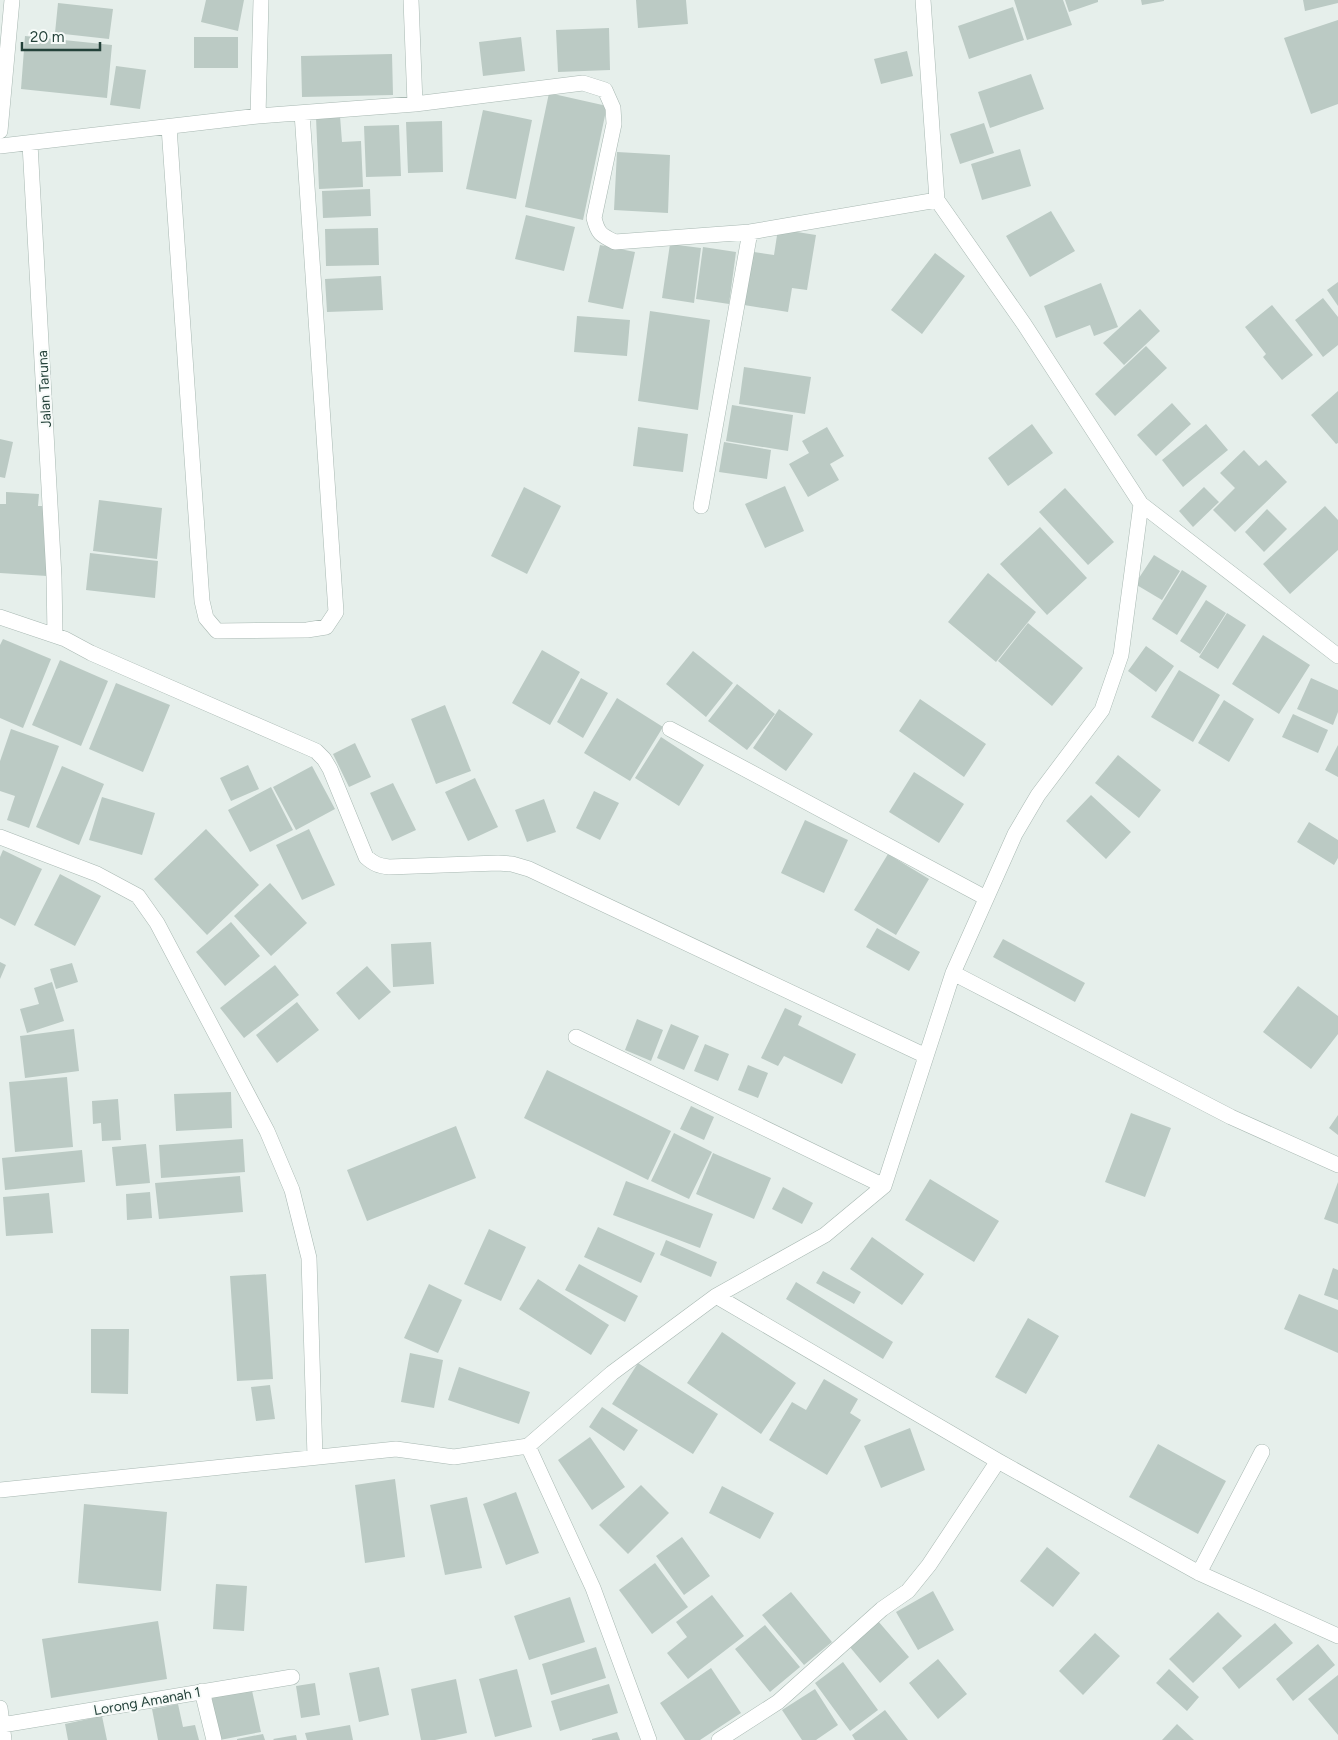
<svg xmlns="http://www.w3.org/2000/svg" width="1338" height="1740" font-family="Figtree,sans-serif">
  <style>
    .building { fill: #bbcac4 }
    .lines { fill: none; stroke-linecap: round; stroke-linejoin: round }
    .minor-casing { stroke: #a8b8b2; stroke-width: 16 }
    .minor { stroke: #fff; stroke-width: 15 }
    .labels { text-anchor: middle; stroke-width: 4; stroke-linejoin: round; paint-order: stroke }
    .street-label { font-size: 14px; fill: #24423a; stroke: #f7fbf9 }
  </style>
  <rect width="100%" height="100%" fill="#e6efeb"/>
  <path class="building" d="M206,0h38l-6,31 -37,-9z
    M636,0h50l2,24 -50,4z
    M1014,0h49l9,25 -45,15z
    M1065,0h33v2l-29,10z
    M1141,0h23v1l-22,4z
    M1303,0h35v3l-33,8z
    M58,3l55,6 -4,30 -54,-6z
    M1013,7l11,33 -55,19 -11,-33z
    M1338,20v84l-27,10 -27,-76z
    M609,28l1,42 -52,2 -2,-42z
    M25,36l87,9 -5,53 -86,-9z
    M194,37h44v31h-44z
    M521,37l4,34 -42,5 -4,-34z
    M907,51l6,25 -32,8 -7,-25z
    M392,54l1,41 -91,2 -1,-41z
    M116,66l30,4 -6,39 -30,-4z
    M1031,74l13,35 -54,19 -12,-36z
    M549,93l58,13 -24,114 -58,-13z
    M483,110l49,10 -16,79 -50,-10z
    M340,116l2,26 19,-1 2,46 -44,2 -3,-72z
    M442,121l1,51 -35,1 -2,-51z
    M984,123l10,30 -34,11 -10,-30z
    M399,125l2,51 -35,1 -2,-51z
    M1020,149l11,37 -49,14 -11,-36z
    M617,152l53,3 -2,58 -54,-3z
    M370,189l1,27 -48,2 -1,-27z
    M1051,211l24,40 -45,26 -24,-41z
    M526,215l49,12 -11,44 -49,-12z
    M378,228l1,37 -53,1 -1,-37z
    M778,229l38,6 -9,55 -15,-2 -4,24 -44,-7 10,-53 20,3z
    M670,244l31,4 -7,55 -32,-5z
    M600,245l35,7 -12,57 -35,-7z
    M703,247l33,5 -7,52 -33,-5z
    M935,253l30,23 -43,58 -31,-24z
    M381,276l2,34 -56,2 -2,-33z
    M1338,282v24l-11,-16z
    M1101,283l17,44 -24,9 -4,-11 -34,13 -12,-32z
    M1323,298l15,19v28l-15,12 -28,-37z
    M1272,305l41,50 -31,25 -19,-23 3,-3 -21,-27z
    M1140,309l20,22 -36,34 -21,-22z
    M650,311l60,9 -12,90 -60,-9z
    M577,316l53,4 -3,36 -53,-4z
    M1146,346l21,22 -52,48 -20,-22z
    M744,367l67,10 -6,37 -66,-10z
    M1338,391v52l-2,1 -25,-29z
    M1172,403l19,21 -35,32 -19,-21z
    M732,405l61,10 -5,36 -62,-10z
    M1032,424l21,29 -45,33 -20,-28z
    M1206,424l22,26 -45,37 -21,-27z
    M638,427l50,7 -5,38 -50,-6z
    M827,427l17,29 -14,8 9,16 -31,17 -19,-33 20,-11 -7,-12z
    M0,439l13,3 -8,36 -5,-1z
    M724,442l47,8 -4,29 -48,-7z
    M1244,450l15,16 7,-6 21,22 -52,50 -22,-22 22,-22 -15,-15z
    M785,486l19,45 -39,17 -20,-44z
    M524,487l37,19 -34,68 -36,-18z
    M1204,487l15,15 -26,25 -14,-16z
    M1065,488l49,54 -26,23 -49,-53z
    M6,492l33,2 -1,12h12l-3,70 -47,-3v-69h6z
    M99,500l63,8 -5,51 -64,-8z
    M1325,506l13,14v30l-48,44 -27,-30z
    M1267,509l20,20 -23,23 -19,-20z
    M1040,527l47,51 -40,37 -47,-51z
    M90,553l68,8 -3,37 -69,-8z
    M1154,555l26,16 -18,29 -27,-16z
    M1182,570l25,16 -30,49 -25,-16z
    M988,573l48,39 -40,50 -48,-40z
    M1206,600l20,13 -26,41 -20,-13z
    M1227,613l19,12 -28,44 -19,-12z
    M1028,623l55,45 -31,38 -54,-45z
    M1263,635l47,30 -31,49 -47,-30z
    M3,639l48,20 -28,69 -23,-10v-73z
    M1146,646l28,20 -18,26 -28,-21z
    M542,650l38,22 -30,53 -38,-22z
    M693,651l40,32 -27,34 -40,-33z
    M60,660l48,21 -27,65 -49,-21z
    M1179,670l41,25 -27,47 -42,-25z
    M581,678l27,15 -25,45 -26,-16z
    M1311,678l27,12v22l-5,13 -36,-16z
    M116,683l54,22 -27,67 -54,-23z
    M737,684l38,30 -28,36 -39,-29z
    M617,698l46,29 -33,54 -46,-28z
    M920,699l66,45 -22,33 -65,-46z
    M1224,700l30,19 -25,43 -31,-19z
    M445,705l26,66 -35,13 -25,-65z
    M779,709l34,25 -27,37 -33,-23z
    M1293,714l35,16 -10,23 -36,-16z
    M11,729l48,17 -30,82 -22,-8 8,-24 -15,-5v-30z
    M661,737l43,28 -25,41 -44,-28z
    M355,743l16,34 -22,10 -16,-33z
    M1338,745v32l-13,-7z
    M1118,755l43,35 -22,28 -44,-35z
    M248,765l11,24 -28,12 -11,-23z
    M62,766l42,18 -25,61 -43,-18z
    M312,766l23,43 -39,21 -23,-43z
    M914,772l50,32 -25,39 -50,-31z
    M475,778l23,49 -30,14 -23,-49z
    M393,783l23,47 -24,11 -22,-48z
    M271,787l22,43 -43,22 -22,-42z
    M594,791l25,12 -19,37 -24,-12z
    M1091,795l40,37 -25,27 -40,-38z
    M102,797l53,16 -13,42 -53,-15z
    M544,799l12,33 -29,10 -12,-32z
    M805,820l43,20 -24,53 -43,-20z
    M1309,822l29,18v18l-4,7 -37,-23z
    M206,829l53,56 -52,50 -53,-56z
    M309,829l26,56 -33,15 -26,-55z
    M3,850l39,19 -27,57 -15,-8v-61z
    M888,854l41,25 -33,56 -42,-25z
    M60,874l41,22 -26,50 -41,-21z
    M270,883l37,40 -36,33 -37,-40z
    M231,922l29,34 -35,30 -29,-34z
    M877,928l43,24 -11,19 -43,-24z
    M1003,939l82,44 -10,19 -82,-45z
    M431,942l3,42 -41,3 -2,-43z
    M0,962l6,3 -6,14z
    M72,963l6,19 -22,7 -6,-20z
    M275,965l24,30 -55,43 -24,-30z
    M367,966l24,26 -32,28 -23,-27z
    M52,982l12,39 -37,12 -7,-24 19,-5 -5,-16z
    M1298,986l40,30v18l-27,35 -48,-37z
    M297,1002l22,28 -42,33 -21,-28z
    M785,1008l17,8 -4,9 58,29 -14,30 -58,-28 -6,10 -17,-8z
    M637,1019l26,11 -12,31 -26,-11z
    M671,1024l28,12 -15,34 -27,-12z
    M74,1029l5,42 -54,7 -5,-42z
    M705,1044l24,10 -11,27 -24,-10z
    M748,1065l20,8 -10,25 -20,-8z
    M547,1070l124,61 -23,49 -124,-62z
    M67,1077l6,70 -58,5 -6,-70z
    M231,1092l1,36 -56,3 -2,-37z
    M118,1099l3,41 -19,1 -1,-18 -8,1 -1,-23z
    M691,1106l23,11 -10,23 -24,-11z
    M1131,1113l40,15 -26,69 -40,-15z
    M1338,1115v20l-9,-7z
    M456,1126l20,52 -109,43 -20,-51z
    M674,1133l38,19 -23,47 -38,-18z
    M243,1139l2,33 -84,6 -2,-33z
    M146,1144l4,39 -34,3 -4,-39z
    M82,1150l3,32 -80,8 -3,-32z
    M713,1153l58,25 -17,41 -58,-25z
    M240,1176l3,36 -84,7 -4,-36z
    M930,1179l69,42 -25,41 -69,-42z
    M626,1181l87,33 -13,34 -87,-33z
    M1338,1182v42l-14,-5z
    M783,1187l30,16 -11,21 -30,-15z
    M150,1192l2,26 -25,2 -1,-26z
    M49,1193l4,40 -47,3 -3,-39z
    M598,1227l57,26 -14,30 -57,-26z
    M489,1229l37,18 -25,54 -37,-17z
    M872,1237l52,37 -22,31 -52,-36z
    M666,1240l51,22 -6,15 -51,-22z
    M579,1264l59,32 -13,26 -60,-32z
    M1333,1268l5,2v30l-14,-5z
    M823,1271l38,21 -7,12 -38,-21z
    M266,1274l7,105 -36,2 -7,-105z
    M538,1279l71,46 -18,30 -72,-46z
    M796,1282l97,60 -10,17 -97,-60z
    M429,1284l33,16 -24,53 -34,-15z
    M1299,1294l39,16v43l-54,-24z
    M1028,1318l31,18 -33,58 -31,-17z
    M91,1329h38l-1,65 -37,-1z
    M722,1332l74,51 -35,51 -74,-51z
    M410,1353l33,7 -9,48 -33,-6z
    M638,1363l80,51 -25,40 -81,-50z
    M459,1367l71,25 -11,32 -71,-24z
    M824,1379l34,20 -8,14 11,7 -34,55 -58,-35 23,-38 14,8z
    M270,1385l5,34 -19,2 -5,-34z
    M602,1407l36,23 -14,21 -35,-24z
    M910,1428l15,42 -44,18 -17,-42z
    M590,1437l35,50 -33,23 -34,-50z
    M1158,1444l68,37 -28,53 -69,-37z
    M395,1479l10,78 -40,6 -10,-78z
    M641,1485l28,28 -41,41 -29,-29z
    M722,1486l52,27 -14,26 -51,-26z
    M516,1492l23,61 -33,12 -23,-61z
    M467,1497l15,71 -37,7 -15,-70z
    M84,1504l83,8 -6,79 -83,-8z
    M682,1537l28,39 -26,19 -28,-39z
    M1047,1547l33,26 -27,34 -33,-26z
    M655,1563l33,44 -36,27 -33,-44z
    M216,1584l31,2 -3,45 -31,-2z
    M933,1591l21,39 -36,20 -22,-38z
    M791,1592l41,50 -28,23 -42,-50z
    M712,1595l32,41 -56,43 -21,-26 20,-16 -11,-15z
    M570,1597l15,45 -56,18 -15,-44z
    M1218,1612l24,24 -49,47 -24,-24z
    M158,1621l9,58 -116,19 -9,-59z
    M878,1621l31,36 -29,26 -31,-37z
    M1275,1623l18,20 -54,46 -17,-21z
    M765,1625l35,42 -30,25 -35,-43z
    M1095,1633l25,23 -37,39 -24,-24z
    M1318,1644l17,21 -42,36 -17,-22z
    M596,1647l10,31 -55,17 -9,-31z
    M938,1659l29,35 -29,25 -29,-36z
    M843,1662l35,48 -28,21 -35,-48z
    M379,1667l10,48 -30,7 -10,-49z
    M711,1668l30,45 -41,27h-15l-25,-37z
    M517,1669l15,58 -37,10 -16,-58z
    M1169,1669l30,28 -12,14 -31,-28z
    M1338,1675v60l-30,-36z
    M456,1679l11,54 -32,7h-14l-10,-51z
    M315,1683l5,32 -19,3 -5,-32z
    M609,1684l9,29 -58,18 -9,-30z
    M251,1686l10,46 -41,8 -9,-46z
    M815,1689l23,36 -22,15h-14l-20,-30z
    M178,1704l5,23 12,-2 4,15h-41l-6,-31z
    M885,1710l23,30h-53l-3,-5z
    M102,1716l5,24h-39l-3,-16z
    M1177,1724l17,16h-32z
    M350,1725l3,15h-46l-2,-7z
    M617,1732l3,8h-28v-1z
    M263,1734l2,6h-28v-1z
    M296,1735l1,5h-23l-1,-1z"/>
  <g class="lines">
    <g class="minor-casing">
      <path id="minor" d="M411,0l4,104
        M923,0l14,200 87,124 117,180 197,152
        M258,116l3,-116
        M169,127l33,474 4,17 11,13 90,-1 19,-3 10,-15 -34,-499
        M0,131l12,-131
        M30,144l24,433 1,58
        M0,146l258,-30 157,-12 168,-21 22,7 8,18 1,16 -20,94c4,16 7,17 21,24l135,-10 187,-32
        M701,506l49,-274
        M0,617l65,22 26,14 225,98 8,8 6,10 36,88c8,7 13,9 23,10l109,-4 14,1 17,5 397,187
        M670,729l316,169
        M0,837l97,37 41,22 19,27 110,208 25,59 17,68 6,199
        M953,973l278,144 107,48
        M576,1037l308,149
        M716,1296l282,165 201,112 139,63
        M528,1446l65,142 56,152
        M0,1490l396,-41 58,8 74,-11 84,-73 104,-77 109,-61 59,-49 69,-213 62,-139 23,-39 64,-85 19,-55 20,-151
        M1199,1573l63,-121
        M202,1691l12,49
        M0,1708l4,32
        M2,1725l290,-48
        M719,1740l59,-38 104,-93 26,-18 21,-26 69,-104"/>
    </g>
    <use href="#minor" class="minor"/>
  </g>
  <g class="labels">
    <g class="street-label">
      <text transform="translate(44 389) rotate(-93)" y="5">Jalan Taruna</text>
      <text transform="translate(147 1701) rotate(-10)" y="5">Lorong Amanah 1</text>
    </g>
  </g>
  <path d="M22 42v8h78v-8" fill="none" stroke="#24423a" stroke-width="2.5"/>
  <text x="30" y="42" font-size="15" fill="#24423a" stroke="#f7fbf9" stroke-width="4" paint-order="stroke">20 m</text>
</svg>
